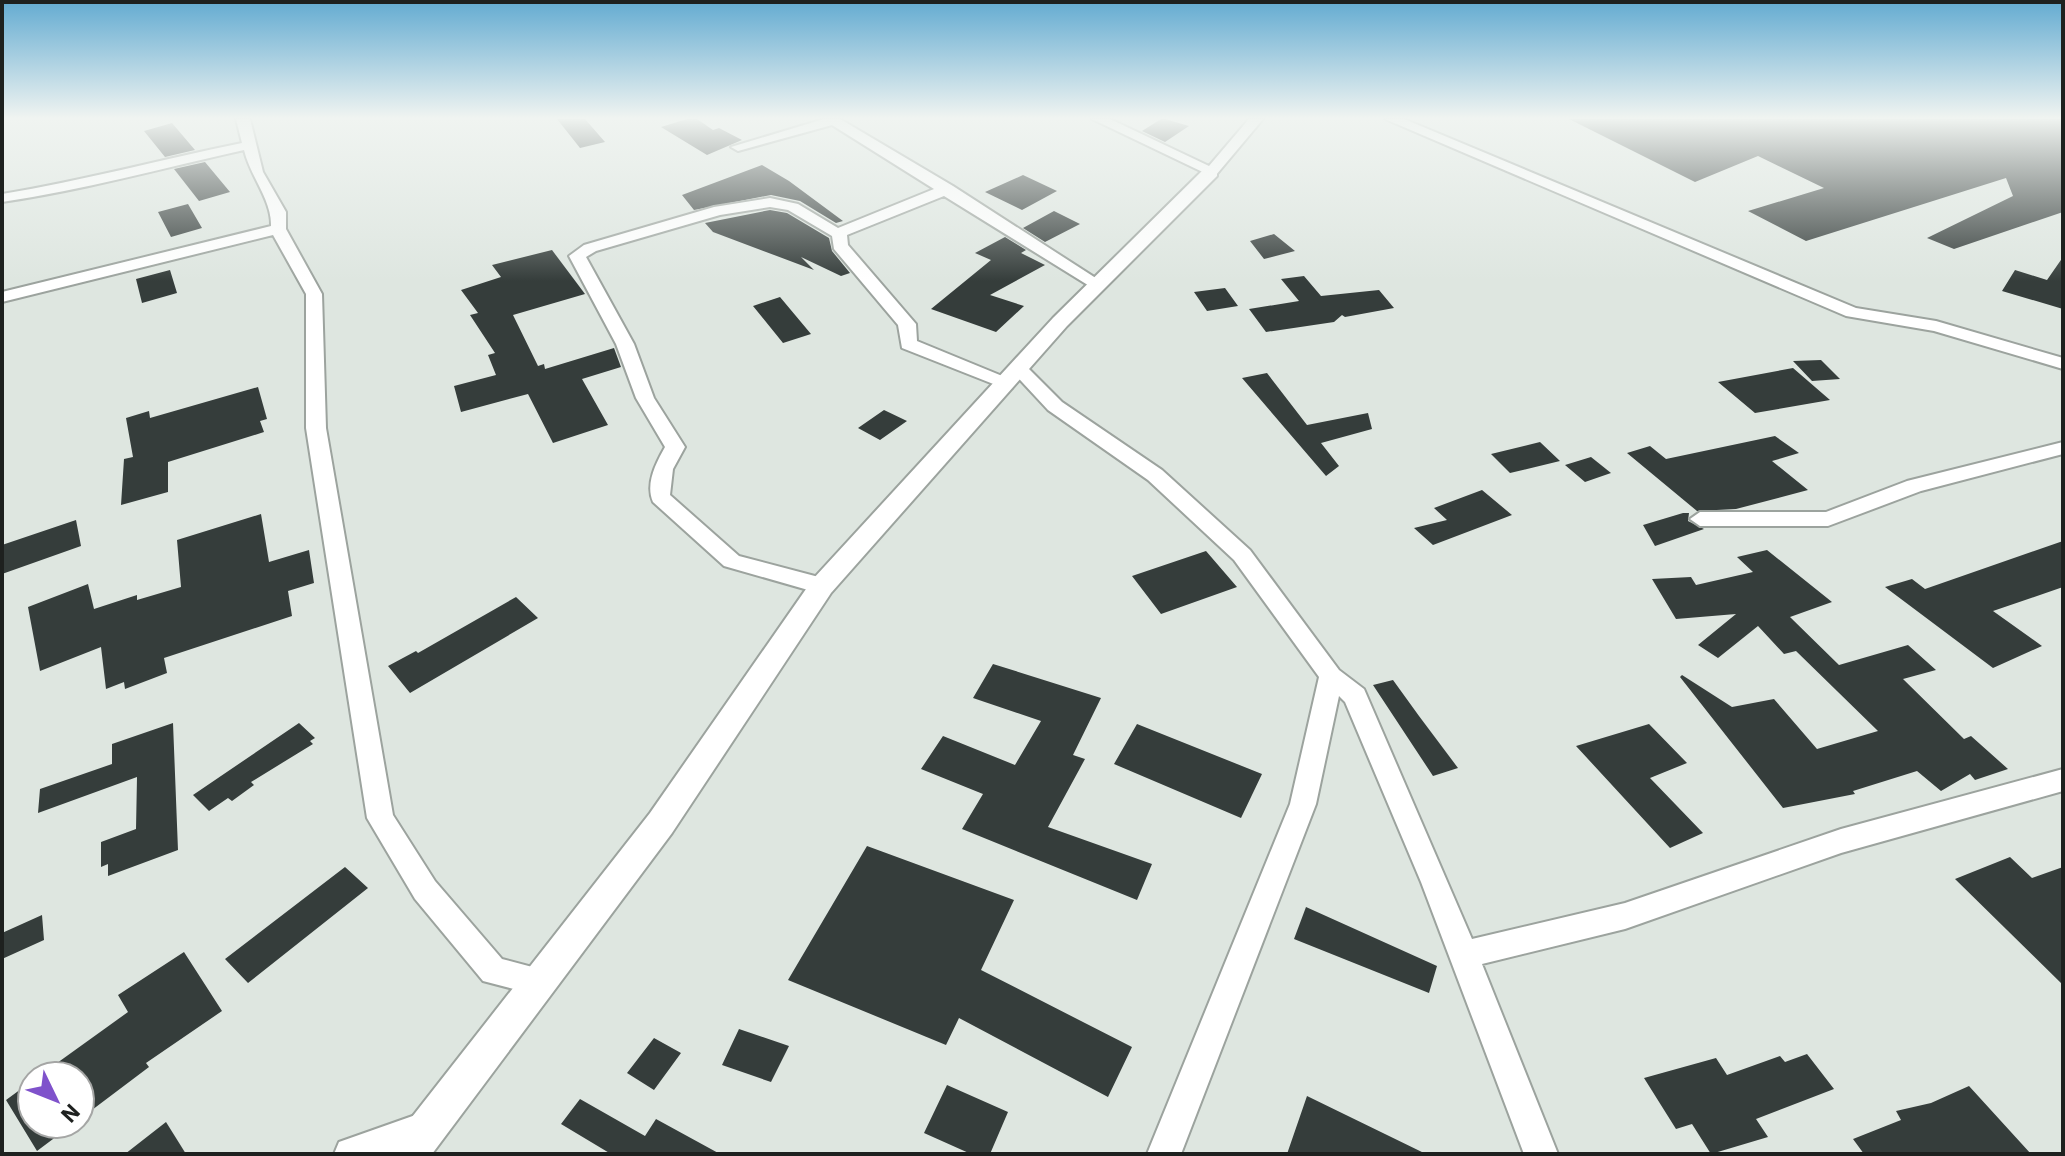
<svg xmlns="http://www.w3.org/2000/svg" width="2065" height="1156" font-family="'IBM Plex Sans',sans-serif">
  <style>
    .building { fill: #353d3b }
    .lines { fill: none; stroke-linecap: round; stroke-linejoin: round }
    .minor-casing { stroke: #9ca39e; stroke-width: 4 }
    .tertiary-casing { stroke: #9ca39e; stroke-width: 4 }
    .minor { fill: #fff; fill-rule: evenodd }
    .tertiary { fill: #fff; fill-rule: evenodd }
  </style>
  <rect width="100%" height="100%" fill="#dee6e0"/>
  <path class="building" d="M557,119h28l20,23 -25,6z
    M687,119h10l16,11 6,-2 23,12 -35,15 -46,-28z
    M1161,119h4l24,7 -24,16 -23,-11z
    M1569,119h494v93l-109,37 -27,-11 86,-42 -7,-18 -200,63 -58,-30 76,-23 -66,-32 -63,26z
    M172,123l23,27 -30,7 -21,-26z
    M205,162l25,30 -31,9 -25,-32z
    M762,165l27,16 54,40 -7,2 -36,-22 -29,-6 -77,15 -12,-15z
    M1023,175l34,16 -35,19 -37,-18z
    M188,204l14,24 -31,9 -13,-25z
    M770,210l17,3 42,25 3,13 18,22 -9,3 -40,-19 13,13 -101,-38 -8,-9z
    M1054,211l26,13 -35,18 -22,-14z
    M1274,234l21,17 -31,8 -14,-18z
    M1005,237l21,13 -5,3 24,12 -55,30 34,11 -28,26 -65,-23 60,-49 -16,-7z
    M552,250l33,44 -72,21 25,51 6,-2 1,5 69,-21 7,19 -39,12 26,46 -55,18 -25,-49 -67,18 -7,-26 42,-11 -8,-20 7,-2 -25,-38 8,-2 -17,-23 40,-13 -9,-12z
    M2063,257v52l-61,-18 13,-21 32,10z
    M170,270l7,23 -35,10 -6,-24z
    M1304,276l17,20 58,-6 15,18 -49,9 -3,-2 -8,7 -68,10 -17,-23 50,-8 -18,-22z
    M1225,288l13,18 -31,5 -13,-19z
    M780,297l31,37 -28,9 -30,-37z
    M1821,360l19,19 -28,2 -19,-20z
    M1793,368l37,32 -75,13 -37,-31z
    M1267,373l40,52 61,-12 4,16 -51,14 18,23 -13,10 -84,-98z
    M258,387l9,32 -7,2 4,11 -96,30v30l-47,13 3,-46 9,-2 -7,-39 23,-7 1,7z
    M884,410l23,11 -27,19 -22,-12z
    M1775,436l24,17 -27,8 36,29 -72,19 -39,2 -70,-58 23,-7 16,13z
    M1540,442l20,19 -50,12 -19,-19z
    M1591,457l20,16 -26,9 -20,-17z
    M1482,490l30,25 -79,30 -19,-17 33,-8 -13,-12z
    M1683,513h6l-1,8 16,8 -49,17 -12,-21z
    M261,514l8,48 40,-12 5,33 -26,8 4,25 -128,42 3,15 -42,16 -1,-7 -18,7 -5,-42 -61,24 -12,-64 60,-23 6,25 43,-14v5l44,-13 -4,-47z
    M76,520l5,26 -79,28v-29z
    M2063,541v46l-70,24 49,35 -49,22 -108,-81 27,-8 13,10z
    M1767,550l65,52 -42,15 49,48 69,-20 28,25 -33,9 61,60 7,-3 37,33 -33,11 -5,-6 -29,17 -24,-20 -64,20 2,3 -72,14 -103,-131 2,-2 50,32 42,-8 43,50 61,-18 -82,-80 -12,3 -26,-28 -40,32 -20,-13 38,-31 -60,5 -24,-40 39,-2 5,8 57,-13 -16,-15z
    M1206,551l31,36 -76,27 -29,-38z
    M516,597l22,21 -128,75 -22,-27 28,-15 2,2z
    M993,664l108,34 -28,57 12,4 -37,68 104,37 -15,36 -175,-71 21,-35 -62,-25 22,-33 72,29 26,-44 -68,-23z
    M1393,680l26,36 39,52 -25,8 -60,-91z
    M173,723l5,127 -70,26v-12l-7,3v-25l35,-13 1,-52 -99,36 2,-24 72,-25v-20z
    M299,723l16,15 -5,3 3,3 -62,38 3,3 -22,16 -4,-3 -19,13 -16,-16z
    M1137,724l125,50 -21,44 -127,-54z
    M1649,724l38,39 -37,15 53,55 -33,15 -94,-102z
    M867,846l147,54 -33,70 151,77 -24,50 -149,-79 -13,27 -158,-65z
    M2010,857l22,21 31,-11v118l-108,-106z
    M345,867l23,21 -120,95 -23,-24z
    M1306,907l131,59 -8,27 -135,-54z
    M42,915l2,25 -42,19v-26z
    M184,952l38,59 -76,52 3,4 -69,52v-43h-41l89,-64 -10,-17z
    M739,1029l50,17 -18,36 -49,-17z
    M654,1038l27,15 -27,37 -27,-17z
    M1807,1054l27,35 -78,30 12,18 -57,17 -19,-30 -16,5 -32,-51 72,-20 11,17 53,-19 5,6z
    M32,1081v43h41l-36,27 -31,-51z
    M947,1085l61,27 -18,42h-19l-47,-21z
    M1969,1086l62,68h-167l-11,-15 48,-19 -5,-9 35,-8z
    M1307,1096l119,58h-139z
    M580,1099l65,37 11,-17 64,35h-109l-50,-30z
    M166,1122l20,32h-61z"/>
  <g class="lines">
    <g class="minor-casing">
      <path id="minor" d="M236,119h14l13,53 23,40v17l36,65 4,134 67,387 42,66 67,78 49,13 4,10 -4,10 -11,4 -57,-15 -68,-82 -48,-81 -61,-390v-134l-33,-59 -271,67v-10l269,-66c1,-26 -21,-50 -27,-76 -81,18 -160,40 -242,52v-8c81,-13 160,-35 240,-51z
        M824,119h16l113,67 152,98 -2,3h-12l-147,-91 -97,39 1,10 68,79 1,17 95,39v8l-6,1 -104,-41 -4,-23 -64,-76 -2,-13 -44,-26 -18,-3 -50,8 -124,36 -10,6 48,87 20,54 31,49 -12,22 -3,26 69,61 91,24 3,6 -11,8 -98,-28 -71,-64c-8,-18 3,-39 12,-55l-29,-49 -20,-54 -47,-88 15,-11 130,-38 56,-9 28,6 40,24 96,-39 -102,-64 -94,26 -7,-4z
        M1092,119h18l99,47 40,-47h14l-47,56 -5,1z
        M1385,119h19l452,189 80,13 127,37v11l-129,-38 -88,-15z
        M1019,364l6,1 37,37 100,68 88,80 89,120 25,19 108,250 153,-36 216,-74 222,-60v22l-222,62 -216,76 -143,35 76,190h-34l-103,-272 -76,-180 -6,-6 -23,108 -135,350h-34l143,-350 29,-127 -85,-117 -86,-80 -100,-70 -38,-41z
        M2063,442v12l-142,37 -93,35h-128l-10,-7 10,-7h126l81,-31z
        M424,1112l12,4 4,12 -4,12 -39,14h-63l5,-12z"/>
    </g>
    <g class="tertiary-casing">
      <path id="tertiary" d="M1211,167l6,1v8l-150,150 -236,267 -159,240 -240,321h-44l6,-14 256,-327 163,-234 240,-261 152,-150z"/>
    </g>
    <use href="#minor" class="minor"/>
    <use href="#tertiary" class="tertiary"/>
  </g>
  <linearGradient id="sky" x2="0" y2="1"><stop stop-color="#63abd1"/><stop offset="0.42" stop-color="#f0f4f1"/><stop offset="1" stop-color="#f0f4f1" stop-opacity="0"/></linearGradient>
  <rect width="2065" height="281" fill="url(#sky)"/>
  <rect width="2065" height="1156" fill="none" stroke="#1e211f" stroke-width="8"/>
  <g transform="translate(56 1100) rotate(133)"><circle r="38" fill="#ffffff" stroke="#a5a6a5" stroke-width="2"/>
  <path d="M0-6L14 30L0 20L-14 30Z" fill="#7f52cb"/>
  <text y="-12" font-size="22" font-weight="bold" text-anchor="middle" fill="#1e211f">N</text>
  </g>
</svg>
